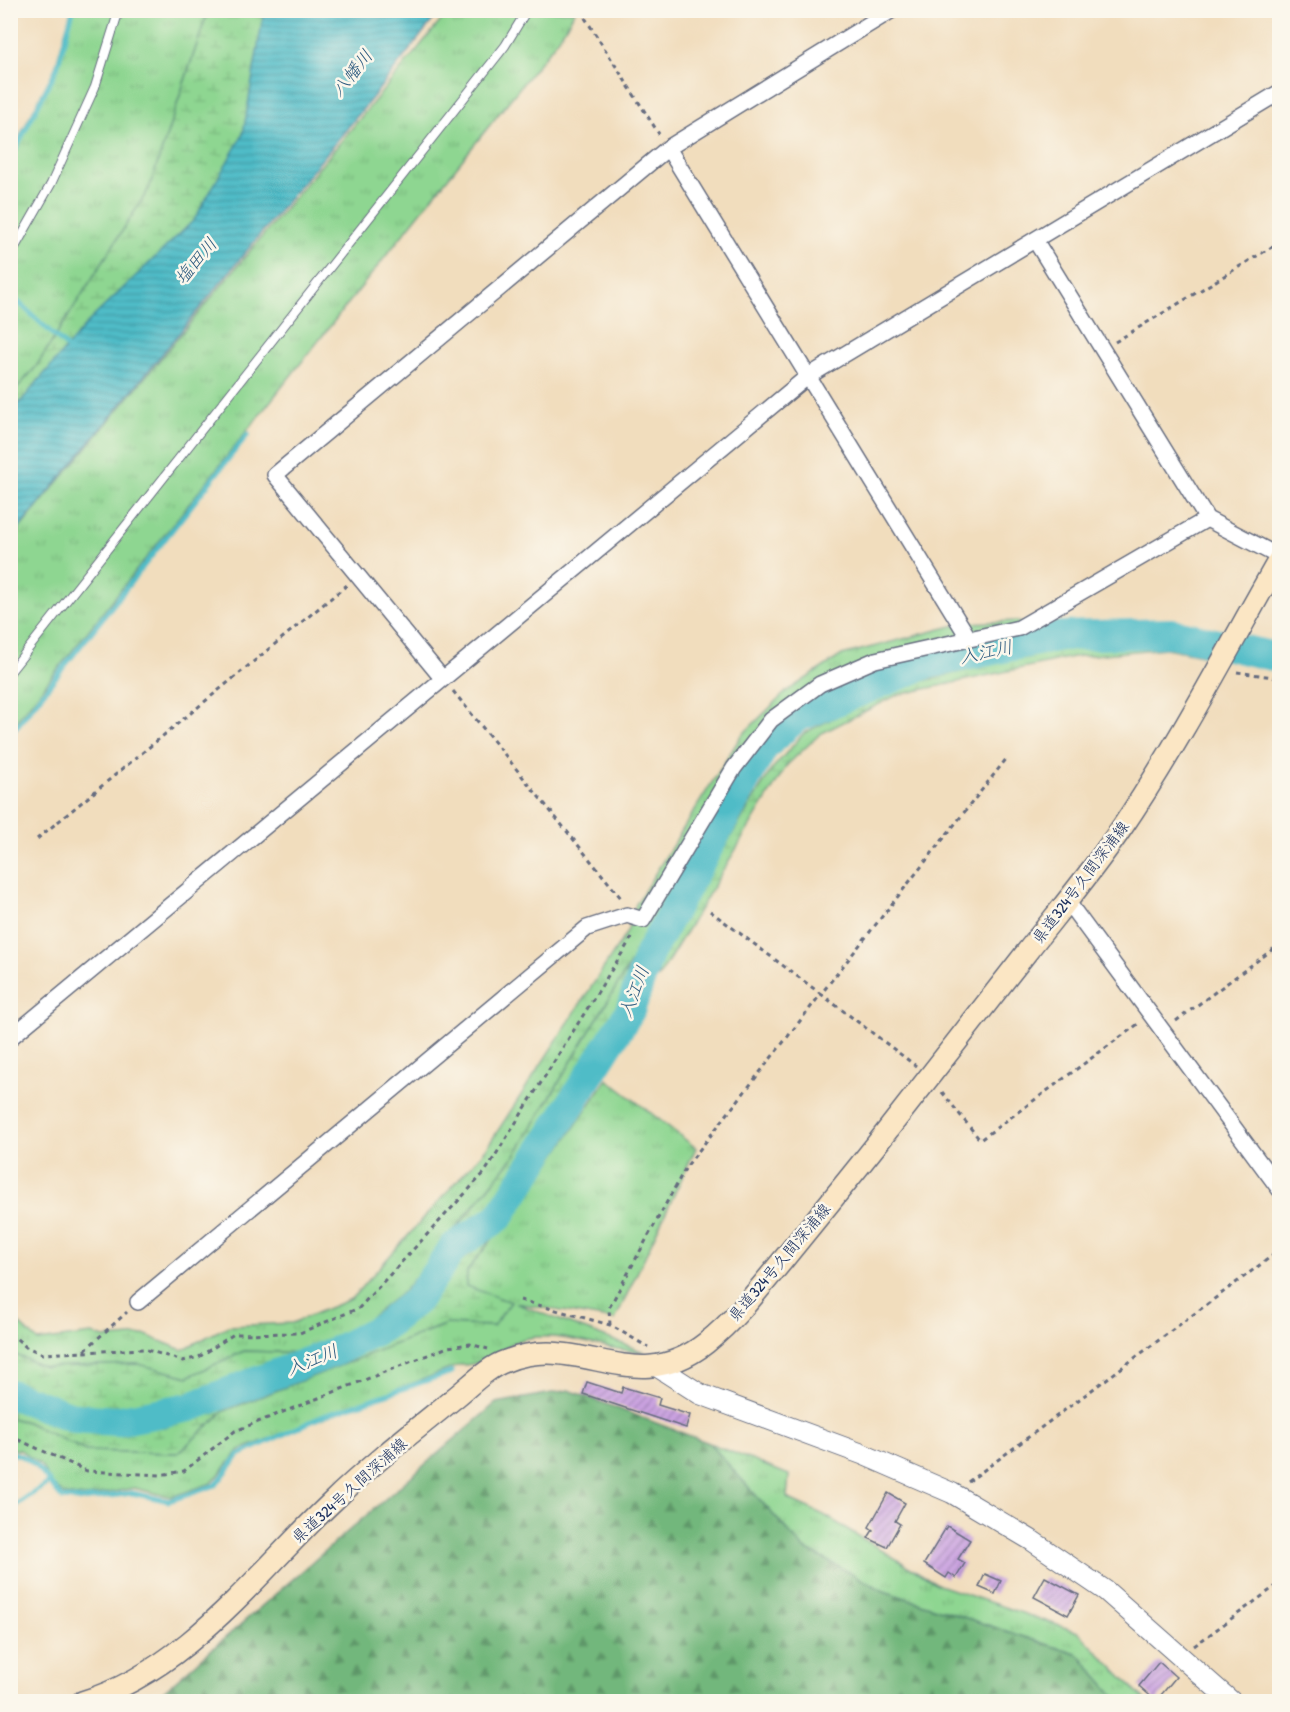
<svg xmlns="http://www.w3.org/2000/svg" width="1290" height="1712" font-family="'Patrick Hand','Klee One',sans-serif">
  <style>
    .grass { fill: url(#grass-tufts); stroke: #548278; stroke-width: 1.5 }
    .forest { fill: url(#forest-firs); stroke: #46736c; stroke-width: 1.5 }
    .wetland { fill: url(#wetland-marsh); stroke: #548278; stroke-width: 1.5 }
    .water { fill: url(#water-rules); stroke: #357692; stroke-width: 1.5 }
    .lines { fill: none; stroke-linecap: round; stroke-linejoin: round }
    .stream { stroke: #4fbcc7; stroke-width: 5 }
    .river { stroke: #4fbcc7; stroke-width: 30 }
    .building { fill: url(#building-hatch) }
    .service-casing { stroke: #666c7f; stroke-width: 10 }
    .minor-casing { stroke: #666c7f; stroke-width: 18 }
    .tertiary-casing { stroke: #666c7f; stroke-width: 22 }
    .secondary-casing { stroke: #666c7f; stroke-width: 24 }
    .path { stroke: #666c7f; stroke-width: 3; stroke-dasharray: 4.5 4.5; stroke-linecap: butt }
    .service { stroke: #fff; stroke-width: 8 }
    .minor { stroke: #fff; stroke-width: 15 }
    .tertiary { stroke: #fff; stroke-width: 20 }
    .secondary { stroke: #fbe6c4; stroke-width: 21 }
    .labels { text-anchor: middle; stroke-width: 5; stroke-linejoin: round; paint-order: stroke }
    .street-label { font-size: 16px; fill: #1b2f5e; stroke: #fbf7ec }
    .water-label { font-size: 18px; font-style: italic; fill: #2b597e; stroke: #fbf7ec }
  </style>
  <defs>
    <pattern id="grass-tufts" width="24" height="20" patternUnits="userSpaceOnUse" patternTransform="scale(1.5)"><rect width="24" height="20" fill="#8ed691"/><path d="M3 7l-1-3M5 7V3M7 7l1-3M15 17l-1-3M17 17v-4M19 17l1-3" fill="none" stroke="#7ab87f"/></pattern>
    <pattern id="forest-firs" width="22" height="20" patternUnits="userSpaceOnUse" patternTransform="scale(1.5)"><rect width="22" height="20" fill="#72b77b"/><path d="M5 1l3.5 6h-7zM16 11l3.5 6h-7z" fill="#5d9568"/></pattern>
    <pattern id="wetland-marsh" width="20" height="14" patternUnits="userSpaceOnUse" patternTransform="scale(1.5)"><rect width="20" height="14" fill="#8ed691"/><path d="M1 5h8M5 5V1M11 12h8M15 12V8" fill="none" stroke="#7ab87f"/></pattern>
    <pattern id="water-rules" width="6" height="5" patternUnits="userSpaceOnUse" patternTransform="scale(1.5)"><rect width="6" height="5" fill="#4fbcc7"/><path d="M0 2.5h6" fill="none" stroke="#4199a5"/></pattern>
    <pattern id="building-hatch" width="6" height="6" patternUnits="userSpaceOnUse" patternTransform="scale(1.5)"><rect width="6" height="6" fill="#caa2e0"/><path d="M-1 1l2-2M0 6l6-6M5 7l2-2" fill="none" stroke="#a384b9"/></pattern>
  </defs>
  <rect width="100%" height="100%" fill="#fbf7ec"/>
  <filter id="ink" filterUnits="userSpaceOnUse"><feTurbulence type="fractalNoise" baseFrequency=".0167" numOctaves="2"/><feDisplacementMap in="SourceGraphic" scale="12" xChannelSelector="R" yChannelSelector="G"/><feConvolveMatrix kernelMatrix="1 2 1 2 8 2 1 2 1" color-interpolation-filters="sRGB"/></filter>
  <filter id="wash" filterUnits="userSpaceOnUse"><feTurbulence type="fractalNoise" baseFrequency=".008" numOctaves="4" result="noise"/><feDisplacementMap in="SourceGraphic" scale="24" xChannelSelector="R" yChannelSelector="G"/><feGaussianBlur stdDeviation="1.35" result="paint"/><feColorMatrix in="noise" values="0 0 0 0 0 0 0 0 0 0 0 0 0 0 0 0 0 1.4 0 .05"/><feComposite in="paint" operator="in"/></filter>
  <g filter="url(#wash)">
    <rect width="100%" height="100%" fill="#f1ddbd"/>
    <path class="grass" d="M71,11h137l-59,178 -113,178 -25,28v-242l44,-85z
      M449,11h126l-16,27 -548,690v-189z
      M1018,621l15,9 -148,36 -90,47 -34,32 -245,409 -112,137 -43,34 -57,28 -60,-2 -56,26 -50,-13 -94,3 -33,-14 -1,-37 28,25 54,-7 13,4 41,-3 36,15 46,-24 64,-3 59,-24 135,-150 141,-217 9,-28 105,-168 46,-45 55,-36 122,-32z
      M607,1079l89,69 -81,172 -100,-17 129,49c-40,-1 -76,-20 -116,-14 -25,4 -36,28 -68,27l-220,85 -28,33 -41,14 -37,-9 -47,9 -23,-2 -13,-12 -10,-18 -21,-15 -9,-1 -1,-31 17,4 59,29 92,2 46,-42 222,-87 47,2 -27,-40 1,-15 71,-90z
      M709,1443l80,32 -2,23 37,17 115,70 139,47 68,69h-27l-40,-46 -195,-64 -81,-43z"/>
    <path class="forest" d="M569,1390l140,53 94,105 81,43 195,64 40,46h-962l2,-6 337,-292z"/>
    <path class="wetland" d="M208,11h81l-5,128 -273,328v-72l25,-28 113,-178z
      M1169,639l43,18 -46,-9 -93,9 -176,38 -77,39 -33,31 -129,213 1,-24 113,-185 32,-36 86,-44 168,-41z
      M627,969l-6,45 -91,149 -48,60 -32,13 66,-82z
      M497,1232l-30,39 -1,15 45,16 -18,24 -47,-2 -222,87 -46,42 -92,-2 -59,-29 -16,-4v-14l73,23h81l236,-97 42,-55z
      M244,1351l60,2 -132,50 -84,5 -77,-25v-30l33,14 94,-3 50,13z"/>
    <path class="water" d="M264,11h176l-67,86 -362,441v-125l78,-92 105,-101 49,-86z"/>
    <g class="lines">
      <path class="stream" d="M10,160l47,-92 16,-58
        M15,299l56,52
        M10,735l238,-301
        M10,1453c26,3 36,28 52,45l21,2 49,-7 37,8 47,-16 23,-30 84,-39 129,-44
        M10,1509l38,-26"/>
      <path class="river" d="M10,1394l65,24 41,3 74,-14 146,-56 47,-24 34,-27 37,-53 45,-30 131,-206 19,-57 115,-207 32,-29 131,-54 133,-28 112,-3 108,25"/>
    </g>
    <g id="blocks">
      <path class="building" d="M587,1382l34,11 2,-6 37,11 -2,7 32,10 -4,13 -103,-34z
        M888,1493l17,10 -10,18 5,3 -13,23 -19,-9 5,-8 -4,-3z
        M947,1526l23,14 -12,19 7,4 -9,15 -7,-5 -3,5 -22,-14z
        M985,1574l16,7 -6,13 -16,-7z
        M1045,1577l34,18 -11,20 -34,-18z
        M1159,1662l17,15 -20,24 -17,-15z"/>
    </g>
  </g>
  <g filter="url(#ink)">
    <use href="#blocks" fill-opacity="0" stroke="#666c7f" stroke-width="1.5"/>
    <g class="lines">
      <g class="service-casing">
        <path id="service" d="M10,256l41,-72 44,-97 24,-77
          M10,672l495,-626 22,-36"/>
      </g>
      <g class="minor-casing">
        <path id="minor" d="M668,148l300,489
          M1035,240l172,279 73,38
          M442,678l-167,-203 393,-327 224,-138
          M1067,901l213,289
          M10,1038l797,-661 473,-285
          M138,1302l449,-374 40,-13 16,5 91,-152 37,-48 49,-36 55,-24 144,-32 188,-109"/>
      </g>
      <g class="tertiary-casing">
        <path id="tertiary" d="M658,1367l42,27 162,60 90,39 79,47 75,51 126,111"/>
      </g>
      <g class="secondary-casing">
        <path id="secondary" d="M82,1702c104,-31 173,-127 249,-199 39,-38 83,-72 126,-107 15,-12 31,-29 49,-35 75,-30 128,39 200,-18 29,-23 53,-54 77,-83 31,-38 62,-76 93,-115 50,-64 100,-128 150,-192 32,-41 66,-81 95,-124 59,-87 107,-180 159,-271"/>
      </g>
      <path class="path" d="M580,10l79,124
        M1115,342l165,-100
        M1237,672l43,6
        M453,691l168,207
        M37,839l310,-254
        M710,911l111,83 186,-236
        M1176,1021l104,-77
        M942,1092l38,48 158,-116
        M520,1300l90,25 38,22
        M610,1325l-1,-17 77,-141 135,-173 95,72
        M10,1333l16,14 17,7 101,-5 39,12 16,-4 35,-23 66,-1 59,-25 126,-136 149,-238
        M85,1350l42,-38
        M10,1436l77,35 73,4 24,-4 51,-40 213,-84 22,-3 18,5
        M968,1482l312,-232
        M1194,1646l86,-63"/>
      <use href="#service" class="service"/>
      <use href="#minor" class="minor"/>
      <use href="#tertiary" class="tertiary"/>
      <use href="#secondary" class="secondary"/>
    </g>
  </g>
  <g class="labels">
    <g class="street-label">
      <text transform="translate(1080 882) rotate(-53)" y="6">県道324号久間深浦線</text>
      <text transform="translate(779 1262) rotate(-50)" y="6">県道324号久間深浦線</text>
      <text transform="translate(349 1490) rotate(-42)" y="6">県道324号久間深浦線</text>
    </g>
    <g class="water-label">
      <text transform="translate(352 73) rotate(-51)" y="6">八幡川</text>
      <text transform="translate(196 261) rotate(-50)" y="6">塩田川</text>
      <text transform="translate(986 652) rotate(-12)" y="6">入江川</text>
      <text transform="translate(634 992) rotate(-69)" y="6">入江川</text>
      <text transform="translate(312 1360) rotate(-22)" y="6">入江川</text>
    </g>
  </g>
  <rect width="1290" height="1712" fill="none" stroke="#fbf7ec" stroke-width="36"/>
</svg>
